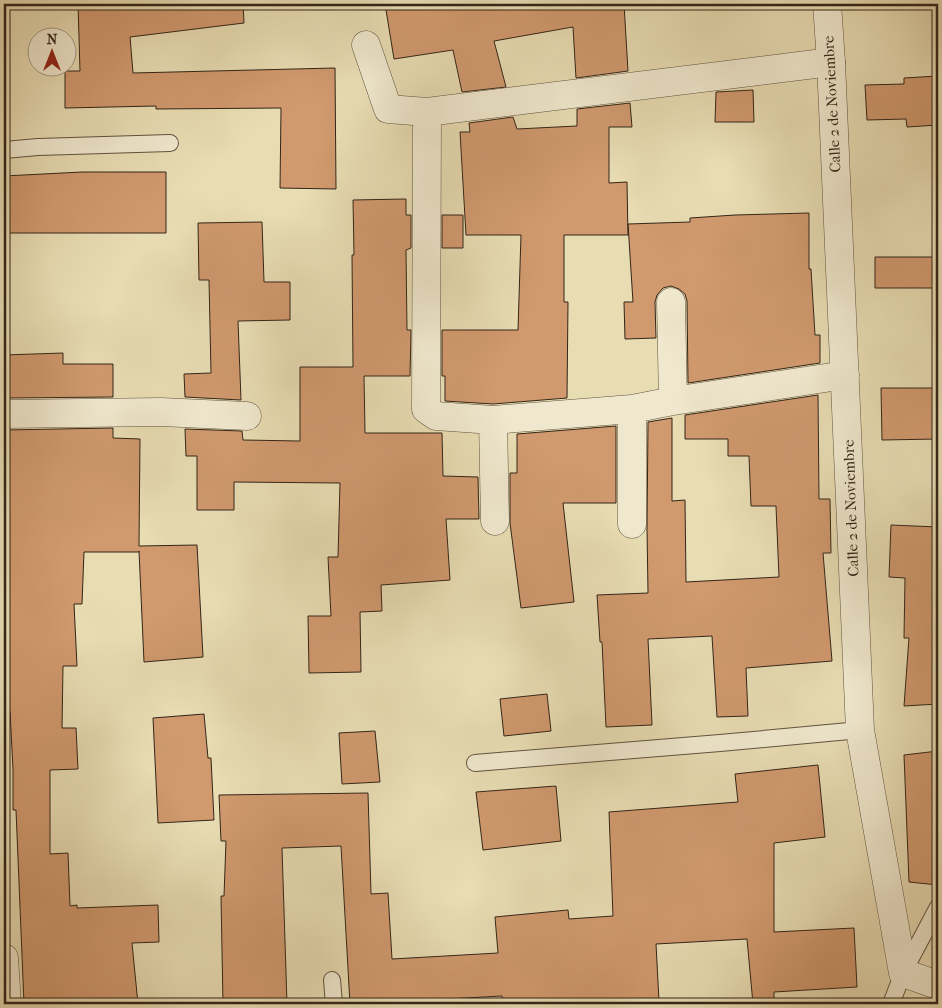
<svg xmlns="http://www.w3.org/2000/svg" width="942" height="1008" font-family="'IM FELL French Canon',serif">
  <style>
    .building { fill: #d0996e; stroke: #332518 }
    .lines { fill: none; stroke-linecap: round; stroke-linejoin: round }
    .service-casing { stroke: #60533f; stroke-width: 18 }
    .minor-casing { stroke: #60533f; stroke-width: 29 }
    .tertiary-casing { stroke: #60533f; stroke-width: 29 }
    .service { stroke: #f0e8ce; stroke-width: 16 }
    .minor { stroke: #f0e8ce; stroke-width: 28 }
    .tertiary { stroke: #f0e8ce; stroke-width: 28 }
    .labels { text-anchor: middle; stroke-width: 4; stroke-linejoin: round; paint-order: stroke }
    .street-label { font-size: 15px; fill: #332518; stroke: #f0e8ce }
  </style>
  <rect width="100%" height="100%" fill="#e8dcb3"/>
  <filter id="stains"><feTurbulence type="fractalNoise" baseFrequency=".004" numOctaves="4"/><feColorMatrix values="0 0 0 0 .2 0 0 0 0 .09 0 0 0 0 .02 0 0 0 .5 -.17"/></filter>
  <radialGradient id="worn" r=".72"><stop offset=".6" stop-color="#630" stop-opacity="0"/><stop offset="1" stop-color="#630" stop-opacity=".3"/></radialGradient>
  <path class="building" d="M78,4h165l1,19 -114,14 3,36 202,-5 1,121 -56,-1 1,-80 -125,1v-3l-91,2v-37h15z
    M385,4h239l4,67 -52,7 -3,-51 -79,14 12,46 -44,5 -9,-42 -59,9z
    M938,76v49l-31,2 -1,-8 -39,1 -2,-35 39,-1v-6z
    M753,90l1,32h-39l1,-30z
    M630,103l2,24h-23v56l18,-1 1,53h-64v67h4l-1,96 -74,6 -48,-3v-25h-3v-46h76l3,-95h-55l-6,-103h10l-1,-9 44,-6 4,12 60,-3v-17z
    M82,172h84v61h-162v-57z
    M406,199v16h5v33l-5,2 1,80h4l-1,46h-46l1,57h77l1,43 35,1 1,42h-33l4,61 -69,5 1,26 -22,1 1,60 -52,1 -1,-57h23l-3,-59h10l2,-74 -106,-1v28h-37v-54h-11l-1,-27 57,2 1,9 57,1v-74h53l-1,-112h2l-1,-55z
    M809,213v56h2l4,66h5v28l-132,20 -1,-82 -2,-7 -6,-5 -8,-3 -8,2 -6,7 -2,7 1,36 -31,1 -1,-37h9l-5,-78 62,-2v-4l45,-3z
    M442,215h21v33h-21z
    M262,222l2,60h26v38l-52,1 3,79 -56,-3 -1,-23 27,-1 -2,-93h-10l-1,-57z
    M875,257h63v31h-63z
    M63,353v11h50v33l-109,1v-43z
    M881,388h57v51l-56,1z
    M818,395l1,104h11l1,54h-8l9,108 -86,7 2,48 -31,1 -5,-81 -64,3 4,86 -46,2 -4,-85h-2l-3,-47 51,-2 -1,-65 1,-106 24,-4v83l13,-1 1,82 93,-5 -3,-71h-25l-2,-50h-21v-17h-43v-24z
    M616,426v77h-53l11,99 -53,6 -11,-85v-50h7v-39z
    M113,428v10l27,1 -1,107 58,-1 6,112 -59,5 -5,-111v1h-55l-2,52h-8l3,62h-14l-1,62h14l2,41 -28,1v84l18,-1 2,53 7,-1v3l81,-3 1,37 -27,1 6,61h-114l-8,-194h-3v-40l-3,-59h-3l1,-44h-4v-237z
    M891,525l47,2v177l-34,2 5,-68h-5l1,-60 -16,-1z
    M547,694l4,37 -47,5 -4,-37z
    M204,714l4,44h3l3,62 -56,3 -5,-105z
    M375,731l5,51 -38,2 -3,-51z
    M938,751v134l-29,-3 -5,-127z
    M818,765l7,72 -51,6v89l80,-4 3,59 -83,5v12h-21l-6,-65 -91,5 3,57 -37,2v1h-119l-1,-8 -108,6v2h-44l-9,-158 -59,2 5,156h-64l-2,-108h3l2,-55h-5l-2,-46 149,-2 3,101 17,-1 4,66 106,-6 -3,-36 73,-7 1,9 44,-3 -4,-104 129,-10 -3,-28z
    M556,786l5,55 -78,9 -7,-58z"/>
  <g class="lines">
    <g class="service-casing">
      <path id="service" d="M4,150l34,-3 132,-4
        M475,763l245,-20 140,-13
        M332,980l2,24
        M891,1004l12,-31 35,-66"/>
    </g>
    <g class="minor-casing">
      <path id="minor" d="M366,45l22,64 39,3 404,-50
        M427,112l-1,297 10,7 57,4 139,-11 41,-8 172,-26
        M671,302l2,99
        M632,409v115
        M4,414l157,-2 86,4
        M493,420l2,101
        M4,958l3,46"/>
    </g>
    <g class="tertiary-casing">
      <path id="tertiary" d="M827,4l4,58 29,668 43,243 35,12"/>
    </g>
    <use href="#service" class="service"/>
    <use href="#minor" class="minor"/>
    <use href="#tertiary" class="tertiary"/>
  </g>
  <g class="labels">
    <g class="street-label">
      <text transform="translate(832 104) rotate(-93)" y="5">Calle 2 de Noviembre</text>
      <text transform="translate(851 508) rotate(-92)" y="5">Calle 2 de Noviembre</text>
    </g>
  </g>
  <rect width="942" height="1008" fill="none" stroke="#e8dcb3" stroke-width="20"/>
  <rect x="5" y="5" width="932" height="998" fill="none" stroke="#332518" stroke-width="2.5"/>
  <rect x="10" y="10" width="922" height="988" fill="none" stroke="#332518"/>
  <g transform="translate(52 52)"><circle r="24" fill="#f0e8ce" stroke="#a49a85"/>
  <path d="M0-4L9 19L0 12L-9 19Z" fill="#8f2418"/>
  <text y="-8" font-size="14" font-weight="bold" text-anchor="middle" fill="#332518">N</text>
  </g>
  <rect width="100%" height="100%" filter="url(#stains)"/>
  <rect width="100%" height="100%" fill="url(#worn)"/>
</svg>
